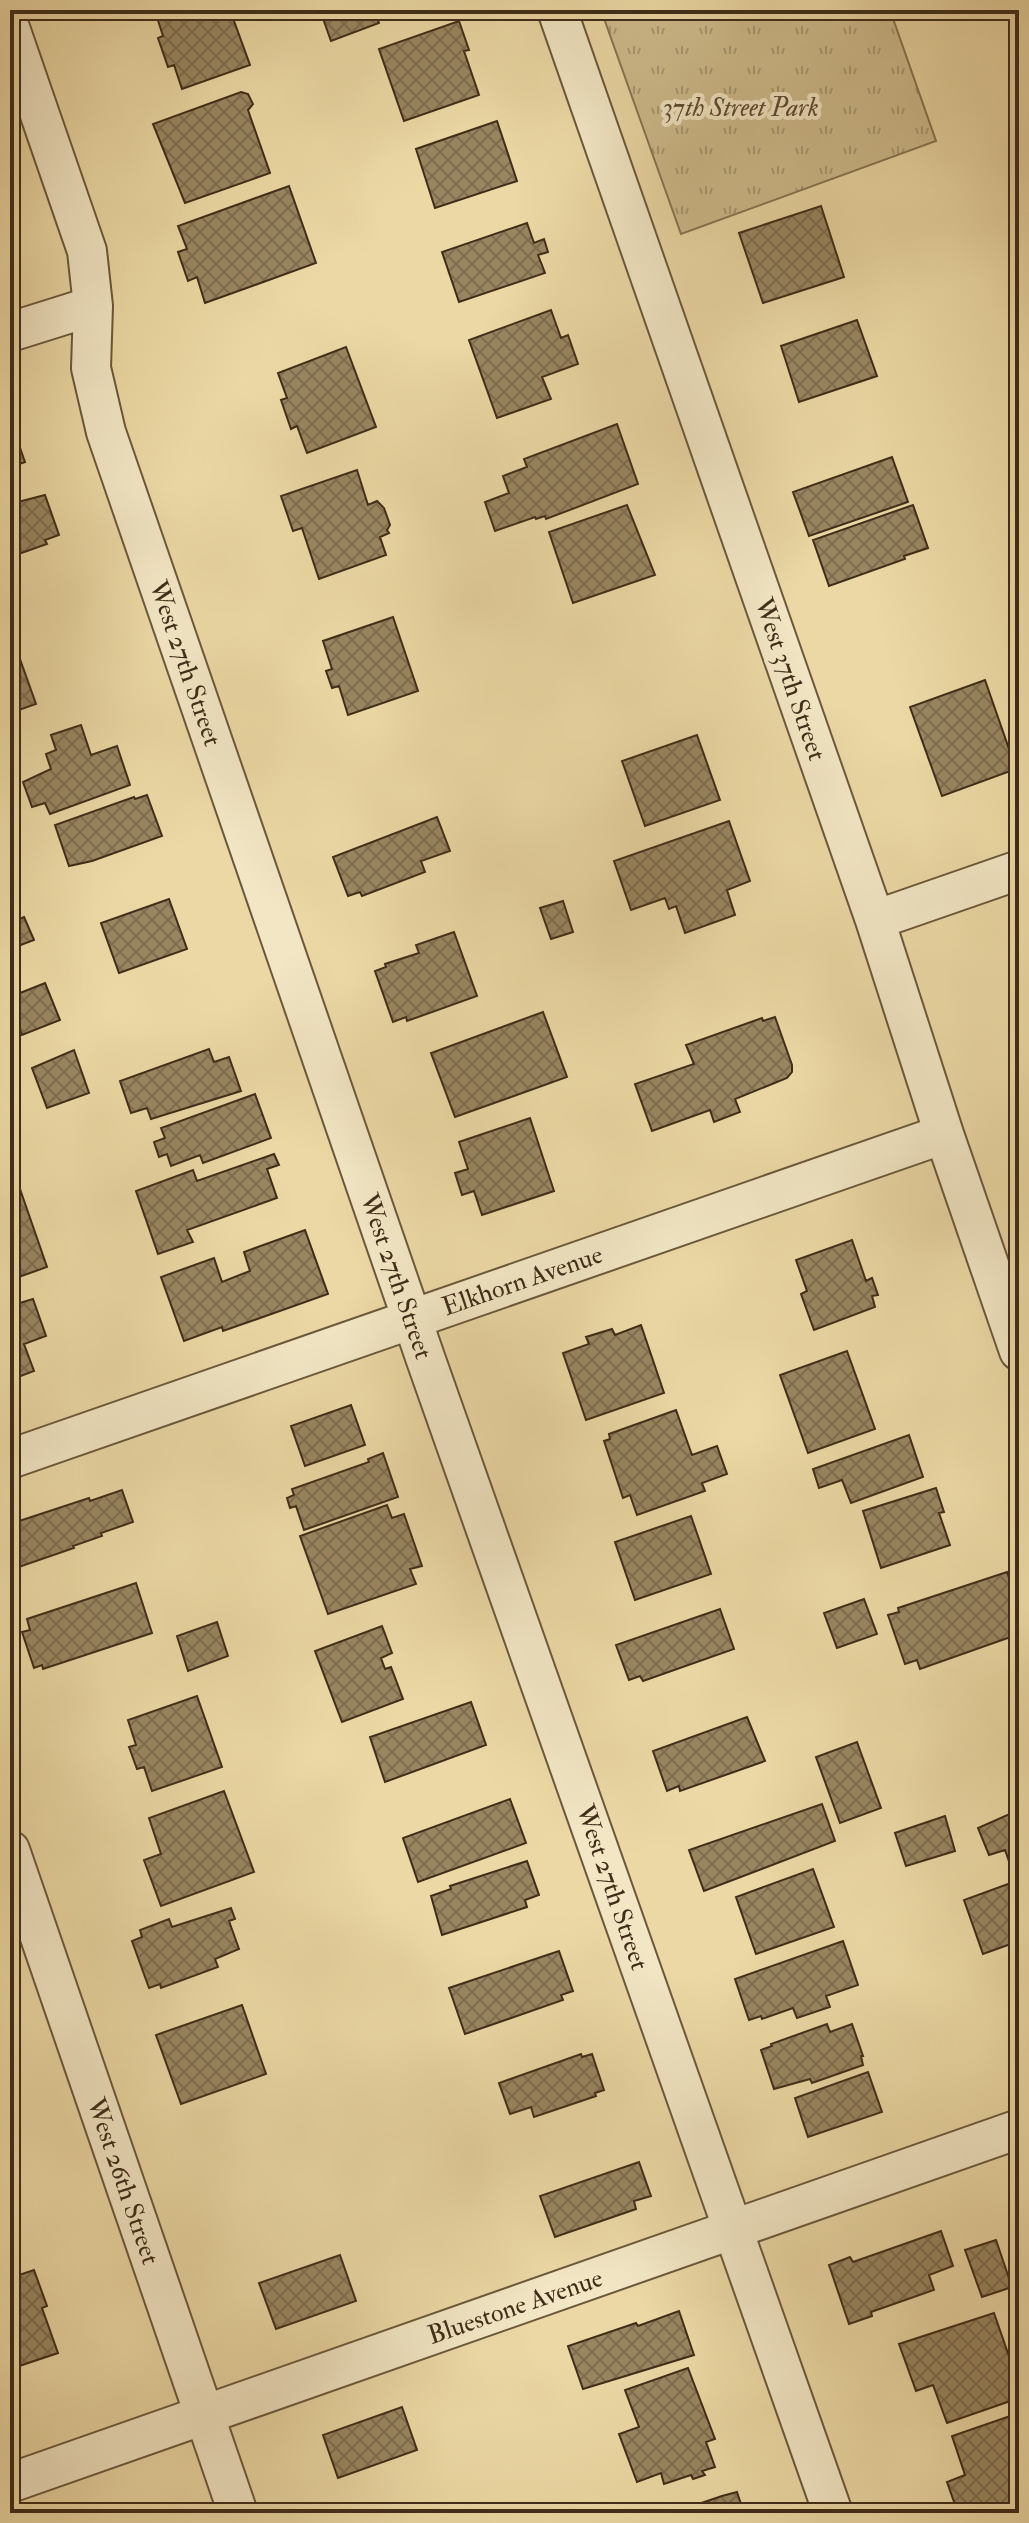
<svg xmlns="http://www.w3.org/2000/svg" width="1029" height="2523" font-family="'IM FELL Double Pica',serif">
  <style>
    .grass { fill: url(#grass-tufts); stroke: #877452; stroke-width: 2 }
    .building { fill: url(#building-cross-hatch); stroke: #402d19; stroke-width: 2 }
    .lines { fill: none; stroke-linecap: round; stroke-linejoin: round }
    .minor-casing { stroke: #6b583c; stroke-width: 42 }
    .minor { stroke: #f2e6c4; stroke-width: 38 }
    .labels { text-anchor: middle; stroke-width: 8; stroke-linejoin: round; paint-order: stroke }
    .park-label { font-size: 26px; font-style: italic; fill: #5c4930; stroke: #f2e6c4 }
    .street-label { font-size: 26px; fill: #402d19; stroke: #f2e6c4 }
  </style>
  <defs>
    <pattern id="grass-tufts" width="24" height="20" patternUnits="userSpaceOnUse" patternTransform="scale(2)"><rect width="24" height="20" fill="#cebb8c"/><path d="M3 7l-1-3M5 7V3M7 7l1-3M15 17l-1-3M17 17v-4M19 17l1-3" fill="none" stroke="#a99872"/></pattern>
    <pattern id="building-cross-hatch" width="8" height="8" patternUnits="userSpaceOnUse" patternTransform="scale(2)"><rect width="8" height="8" fill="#998661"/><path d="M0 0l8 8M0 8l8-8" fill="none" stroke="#7e6e4f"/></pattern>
  </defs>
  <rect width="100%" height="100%" fill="#ebd8a4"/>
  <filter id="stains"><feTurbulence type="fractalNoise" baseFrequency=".0025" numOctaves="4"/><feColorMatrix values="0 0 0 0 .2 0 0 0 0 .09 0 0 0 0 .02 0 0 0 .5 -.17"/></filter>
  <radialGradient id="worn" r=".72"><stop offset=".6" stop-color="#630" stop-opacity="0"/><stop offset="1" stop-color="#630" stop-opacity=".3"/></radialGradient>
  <path class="grass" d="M601,10h289l46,131 -255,93z"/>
  <path class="building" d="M159,10h71l20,55 -68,24 -8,-24 -6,2 -10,-29 5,-2 -8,-25z
    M320,10h54l5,13 -48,18z
    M459,21l10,29 -5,1 15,44 -75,26 -25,-72z
    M241,92l7,2 5,10 -5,6 22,63 -85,30 -32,-79z
    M497,121l20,60 -82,27 -19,-59z
    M289,186l27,77 -111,40 -8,-26 -9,4 -10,-29 9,-3 -9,-23z
    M821,206l23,71 -81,26 -24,-70z
    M527,223l7,20 10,-4 4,13 -10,3 7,18 -86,29 -17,-50z
    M551,310l10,28 7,-3 10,29 -36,13 9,22 -54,19 -28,-78z
    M857,320l20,56 -78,26 -18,-56z
    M346,347l30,80 -69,26 -10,-27 -6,3 -10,-29 6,-2 -9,-25z
    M10,419l15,43 -15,5z
    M617,424l21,60 -92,35 -1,-3 -9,3 -1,-2 -40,14 -10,-29 24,-9 -6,-17 24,-9 -3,-8z
    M892,457l16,45 -99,34 -16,-44z
    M357,470l11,35 9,-4 7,7 6,17 -3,5 2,3 -9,4 6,18 -67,24 -17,-51 -9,3 -12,-35z
    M45,495l14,40 -14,5 2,4 -37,13v-53z
    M627,505l28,70 -82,28 -24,-71z
    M913,505l15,43 -24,8 1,3 -76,27 -16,-46z
    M393,617l25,74 -70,24 -9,-29 -7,2 -6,-17 6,-2 -9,-28z
    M10,631l26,73 -26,9z
    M985,680l31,89 -74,27 -32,-89z
    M81,725l10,30 26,-9 13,39 -80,29 -5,-11 -13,4 -9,-25 28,-13 -5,-15 10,-4 -5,-15z
    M697,735l23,65 -75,26 -23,-65z
    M147,795l15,41 -70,25 -23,5 -14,-41 79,-28 1,2z
    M437,817l13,34 -29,10 4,11 -63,24 -2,-4 -12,4 -15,-39z
    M729,821l21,60 -23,9 8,25 -50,18 -9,-27 -7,3 -4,-11 -34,12 -17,-49z
    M169,899l18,50 -68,24 -18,-50z
    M563,901l10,31 -22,7 -11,-31z
    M24,917l10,23 -24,9v-26z
    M454,932l23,64 -70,25 -1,-4 -13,5 -18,-51 11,-4 -1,-3 34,-11 -3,-8z
    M45,983l15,37 -38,15 -12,-29v-9z
    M543,1012l24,65 -112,40 -24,-64z
    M775,1017l17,48v7l-5,6 -52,21 5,13 -26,10 -4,-12 -58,21 -17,-47 59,-20 -8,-19 76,-27 1,3z
    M209,1049l5,13 15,-5 12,34 -90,28 -4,-11 -16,5 -11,-32z
    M74,1050l15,43 -42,15 -15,-40z
    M255,1094l16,44 -68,25 -3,-8 -29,11 -4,-12 -8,3 -5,-15 11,-4 -4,-10z
    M1019,1109v27l-8,-22z
    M530,1118l24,73 -72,24 -8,-24 -12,4 -7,-22 13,-4 -9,-27z
    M274,1154l5,11 -12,4 10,29 -90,32 6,12 -35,12 -22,-63 57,-21 4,11z
    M20,1189l27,78 -37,13v-88z
    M305,1230l23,64 -105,37 -1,-4 -38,14 -23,-64 53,-19 8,24 28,-11 -6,-19z
    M852,1240l14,41 6,-3 6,17 -6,1 3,11 -61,23 -13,-36 6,-3 -11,-31z
    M33,1299l13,37 -22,8 10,27 -24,9v-77l3,2z
    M641,1325l23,68 -78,27 -23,-67 26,-9 -3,-7 26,-8 3,6z
    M847,1351l28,78 -67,24 -28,-78z
    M351,1405l14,40 -60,21 -14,-40z
    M676,1410l16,45 25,-9 10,28 -25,9 3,8 -68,24 -7,-20 -7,3 -19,-57 6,-2 -1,-5z
    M909,1435l14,42 -72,26 -9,-23 -23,8 -6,-19z
    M383,1453l15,44 -94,33 -8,-24 -6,2 -3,-10 7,-3 -2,-6 77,-27 -1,-3z
    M936,1488l8,24 -5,1 11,32 -69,23 -18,-57z
    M122,1490l11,32 -32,11 1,3 -29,10 1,2 -61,21 -3,-9v-36l79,-26 1,3z
    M387,1505l5,13 12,-4 18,52 -12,3 6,15 -88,30 -28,-78z
    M691,1516l20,58 -76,26 -20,-58z
    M1007,1572l12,34v28l-99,35 -3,-9 -12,4 -17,-49 11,-3 -1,-4z
    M136,1583l16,50 -109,36 -1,-4 -8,3 -12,-36 8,-2 -3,-11z
    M864,1599l13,35 -40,14 -13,-35z
    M720,1609l14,40 -91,32 -3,-5 -11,4 -13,-35z
    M217,1622l11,34 -40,15 -11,-35z
    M382,1626l10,27 -11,5 4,11 6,-2 12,32 -61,23 -27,-71z
    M197,1696l25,71 -70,24 -8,-24 -7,2 -8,-22 7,-2 -8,-25z
    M471,1702l15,43 -101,37 -15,-45z
    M747,1717l18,44 -85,30 -1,-5 -12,5 -14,-40z
    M857,1742l24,66 -41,15 -24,-66z
    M224,1791l30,81 -93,34 -17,-46 17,-6 -12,-36z
    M510,1799l16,44 -108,39 -15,-44z
    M822,1804l13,37 -131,50 -15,-41z
    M1019,1810v55l-8,2 -6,-17 -16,5 -11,-27z
    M945,1816l10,35 -49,15 -11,-33z
    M527,1861l12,34 -14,5 2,7 -85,28 -11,-39 20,-7 -1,-3z
    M813,1869l21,58 -78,27 -20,-57z
    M1019,1880v61l-36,13 -19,-54z
    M231,1908l4,11 -6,2 10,28 -24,10 3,8 -57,21 -1,-4 -11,4 -17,-47 10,-4 -2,-7 29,-11 3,8z
    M843,1941l15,44 -32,11 4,11 -33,11 -4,-10 -31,11 -1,-3 -12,4 -14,-41z
    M559,1951l14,40 -12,4 2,5 -98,34 -16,-46z
    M242,2005l24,69 -85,30 -25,-69z
    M827,2024l3,8 22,-8 11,32h-2l2,9 -51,18 -2,-4 -36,10 -13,-39 11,-4 -1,-2z
    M581,2054l1,3 10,-3 12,36 -9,3 1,3 -62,21 -3,-10 -21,7 -11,-31z
    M868,2072l14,40 -74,25 -13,-39z
    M639,2162l12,34 -17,5 2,8 -81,28 -15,-41z
    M941,2231l12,35 -24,9 5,15 -63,22 1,4 -23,8 -20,-59 21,-8 3,5z
    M996,2240l16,47 -30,10 -17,-47z
    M340,2255l16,46 -80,28 -17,-46z
    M34,2270l13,36 -5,2 16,45 -48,16v-91z
    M679,2311l15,44 -111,34 -15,-43 68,-23 2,3z
    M994,2313l25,72v13l-72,25 -14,-38 -17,6 -17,-47z
    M688,2368l27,71 -9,3 9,25 -13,4 3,4 -12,4 -2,-4 -27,9 -3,-11 -24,9 -18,-48 20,-7 -14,-37z
    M402,2407l15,43 -79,28 -15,-43z
    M1019,2413v93l-20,7h-41l-11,-31 18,-7 -13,-39z
    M737,2492l7,21h-72l50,-17z
    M429,2503l4,10h-31z
    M526,2506l3,7h-22z"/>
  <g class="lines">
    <g class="minor-casing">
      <path id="minor" d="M557,10l318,910 69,214 75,217
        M10,28l77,223 6,55 -2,62 15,64 320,928 407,1153
        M10,332l83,-26
        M875,920l144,-50
        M10,1459l934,-325
        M10,1850l228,663
        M10,2483l1009,-354"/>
    </g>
    <use href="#minor" class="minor"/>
  </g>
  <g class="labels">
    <g class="park-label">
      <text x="741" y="116">37th Street Park</text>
    </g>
    <g class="street-label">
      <text transform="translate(186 663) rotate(71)" y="9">West 27th Street</text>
      <text transform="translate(791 679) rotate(71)" y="9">West 37th Street</text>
      <text transform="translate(397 1276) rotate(71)" y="9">West 27th Street</text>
      <text transform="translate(522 1280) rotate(-19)" y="9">Elkhorn Avenue</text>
      <text transform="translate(613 1887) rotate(71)" y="9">West 27th Street</text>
      <text transform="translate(124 2181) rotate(71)" y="9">West 26th Street</text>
      <text transform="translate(515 2306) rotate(-19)" y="9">Bluestone Avenue</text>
    </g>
  </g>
  <rect width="1029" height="2523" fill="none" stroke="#ebd8a4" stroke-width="40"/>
  <rect x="12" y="12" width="1005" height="2499" fill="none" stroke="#402d19" stroke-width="4"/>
  <rect x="20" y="20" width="989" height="2483" fill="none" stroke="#402d19" stroke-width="2"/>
  <rect width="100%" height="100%" filter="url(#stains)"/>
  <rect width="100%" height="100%" fill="url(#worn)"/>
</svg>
